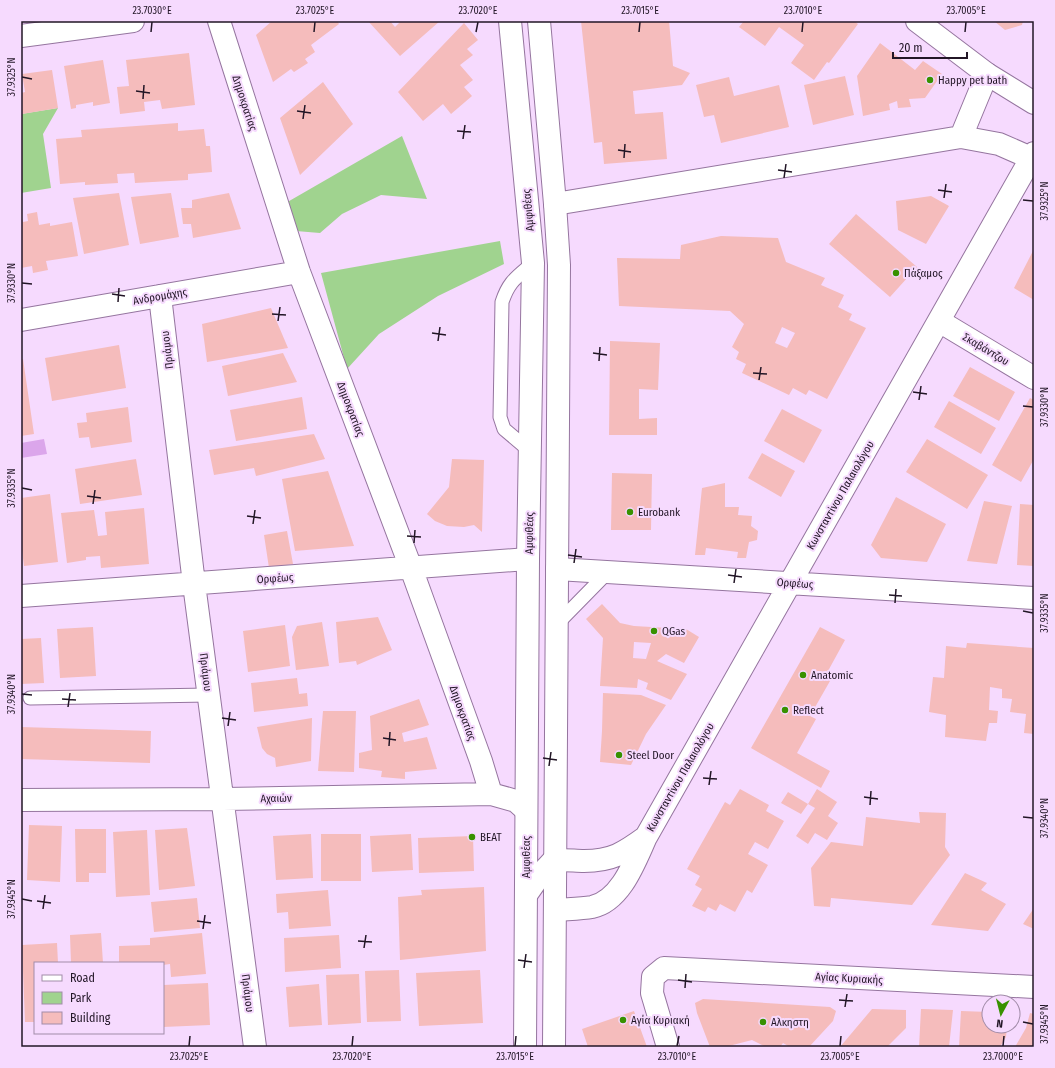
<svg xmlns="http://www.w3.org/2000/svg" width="1055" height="1068" font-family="'Fira Sans Condensed',sans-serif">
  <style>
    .green { fill: #a0d38f }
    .water { fill: #dba6eb }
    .building { fill: #f5bcbc; fill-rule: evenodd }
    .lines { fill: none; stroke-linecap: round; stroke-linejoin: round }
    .lane-casing { stroke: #95759f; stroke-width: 15 }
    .street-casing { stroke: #95759f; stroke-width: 24 }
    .secondary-casing { stroke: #95759f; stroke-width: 24 }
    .lane { stroke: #fff; stroke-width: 13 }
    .street { stroke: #fff; stroke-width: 22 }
    .secondary { stroke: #fff; stroke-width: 22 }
    .ticks { fill: none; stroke: #221626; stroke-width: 1.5 }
    .poi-dot { fill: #389100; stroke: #f6dafe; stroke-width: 1.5 }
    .labels { text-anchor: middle; stroke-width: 4; stroke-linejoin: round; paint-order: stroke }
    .poi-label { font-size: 11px; fill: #221626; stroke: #f6dafe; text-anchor: start }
    .street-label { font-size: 11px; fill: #221626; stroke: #f6dafe }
    .neatline { fill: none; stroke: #221626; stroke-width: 1.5 }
    .ticks-label { font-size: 10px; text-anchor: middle; fill: #221626 }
  </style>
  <rect width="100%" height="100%" fill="#f6dafe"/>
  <path class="green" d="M58,108l-15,26 8,54 -30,5v-79z
    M402,136l25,63 -46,-4 -39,19 -22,19 -24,-2 -12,-27z
    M500,241l4,23 -66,32 -59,38 -32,35 -26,-96z"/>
  <path class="water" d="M44,439l3,15 -26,4v-15z"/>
  <path class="building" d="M272,21h65l2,3 -28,21 4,7 -10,7 3,4 -14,9 -3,-3 -18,13 -17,-47z
    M368,21h22l5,6 6,-6h39l-40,35z
    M581,21h88l4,45 17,7 -8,12 -49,6 2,23 28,-2 4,47 -63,5 -2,-22 -8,1z
    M744,21h110l4,3 -29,39 -2,-1 -13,18 -23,-17 13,-18 -25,-18 -14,19 -26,-19z
    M994,21h29l-1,4 -17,5z
    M464,23l14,17 -11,9 6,6 -13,10 13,15 -9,7 8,9 -21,18 -8,-10 -20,17 -25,-29z
    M880,43l35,27 8,-9 19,13 -17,24 -16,1 2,8 -13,1 -1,-7 -8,3 1,6 -27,6 -6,-40z
    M189,53l6,52 -33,4 -2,-9 -16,2 1,9 -25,3 -3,-27 12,-1 -3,-26z
    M103,60l7,43 -17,3v-4l-17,3v3l-5,1 -7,-43z
    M52,70l6,38 -36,6 -1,-21 4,-1 -3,-18z
    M845,76l9,39 -41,10 -9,-40z
    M729,77l5,19 45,-11 10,42 -68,16 -7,-28 -10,2 -8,-32z
    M323,82l30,42 -53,51 -20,-57z
    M178,123v8l26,-2 2,17h4l2,26 -24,2v6l-53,3 -1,-10 -17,1 1,9 -33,2v-3l-25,2 -4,-45 26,-2 -1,-7z
    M119,193l10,52 -45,9 -11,-56z
    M171,193l8,44 -39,7 -9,-47z
    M229,193l12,36 -48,9 -2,-14h-8l-2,-16h11v-8z
    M931,196l18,10 -23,38 -28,-14 -2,-29z
    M37,212l2,13 11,-2v3l22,-4 6,34 -32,5 2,9 -15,3 -1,-7 -11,2v-53l2,7 5,-1 -1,-7z
    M856,214l61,53 -27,30 -61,-53z
    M721,236l57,2 8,24 39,16 -4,7 23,10 -6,12 14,7 -3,6 17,8 -39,71 -18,-9 -3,5 -13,-7 -4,7 -47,-22 4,-9 -10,-5 3,-7 -7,-5 12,-23 -14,-13 -111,-5 -2,-48 63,1 1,-14zM782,327l13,6 -8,15 -12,-5z
    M1034,249v51l-20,-12z
    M271,308l17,40 -81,14 -5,-38z
    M610,341l50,2 -2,47 -19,-1v30l18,-1v17h-48z
    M119,345l7,43 -74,13 -7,-43z
    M283,353l14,29 -69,14 -6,-30z
    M23,359l11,75 -13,2v-76z
    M970,367l45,25 -16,29 -46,-25z
    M302,397l5,32 -71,12 -6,-31z
    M1030,398l4,2v59l-13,23 -29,-17z
    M949,401l47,27 -15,26 -47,-27z
    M128,407l4,35 -41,6 -2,-11 -10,1 -2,-15 10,-1 -1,-9z
    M782,409l40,21 -18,33 -40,-22z
    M314,434l11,25 -69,17 -2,-8 -40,7 -5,-25z
    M927,439l61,36 -21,34 -61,-37z
    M762,453l33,18 -14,26 -33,-19z
    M136,459l6,36 -62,9 -5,-35z
    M452,459l32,1 -2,72 -8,-7 -10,2 -17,-1 -12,-5 -8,-7 22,-27z
    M328,471l26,75 -59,5 -13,-72z
    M612,473l40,1 -1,56h-40z
    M725,483v24h14l-1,8 14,1 -1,10 7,5 -1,9 -8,2 -3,16h-9l1,-6 -32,-4 -1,7h-10l7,-67z
    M50,494l8,68 -34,4 -3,-24v-44z
    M896,497l50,27 -19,38 -46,-4 -10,-13z
    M984,501l28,5 -15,58 -30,-3z
    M1020,504l14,1v61l-17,-1z
    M144,508l5,56 -48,4 -1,-12 -14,1v3l-19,3 -6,-50 33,-3 4,26 9,-1 -2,-23z
    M287,531l6,33 -24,4 -5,-33z
    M602,604l18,19 14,3 52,3 13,8 -15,26 -18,-9 -9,7 30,13 -16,26 -25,-11 2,-6 -10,-4 -1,9 -37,-2 3,-48 -17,-19zM634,642l17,1 -5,16 -13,-1z
    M378,617l14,33 -35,15 -1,-4 -17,2 -3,-41z
    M322,622l7,44 -33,4 -4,-33 5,-11z
    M285,625l5,41 -42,6 -5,-41z
    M93,627l3,49 -36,2 -3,-49z
    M820,627l25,13 -17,31 6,3 -24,42 6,3 -19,34 33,18 -9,17 -70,-40z
    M41,638l3,45 -23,1v-45z
    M967,643l67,5v86l-10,-1 2,-19 -16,-2 2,-13 -10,-1v-9l-12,-2 -1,23 9,1 -1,12h-8l-3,18 -41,-4 1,-22 -17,-3 4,-35 11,1 2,-32 20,2z
    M297,678l2,16 8,-1 1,13 -54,6 -3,-29z
    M603,693l38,2 25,10 -20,29 -15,31 -31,-3 2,-31z
    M419,699l10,26 -27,8 2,9 23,-5 10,32 -32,3v7l-24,-2 1,-6 -23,-3v-15l13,-3 -2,-34z
    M323,711h33l-2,61 -36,-1z
    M312,718l-1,43 -35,6 -1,-9 -8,-4 -5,-6 -5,-21z
    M21,727l130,4 -1,32 -129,-4z
    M740,789l29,16 -3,6 18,10 -16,28 -13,-7 -7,12 20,11 -16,28 -5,-3 -12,22 -15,-8 -4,7 -8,-4 -3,5 -13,-6 10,-17 -7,-4 5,-9 -13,-7 38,-67 5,3z
    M817,789l20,13 -9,14 10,7 -11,17 -12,-7 -7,11 -12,-8 19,-28 -7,-4z
    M788,792l20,12 -7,10 -20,-11z
    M919,812l27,1 -1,34 5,8 -38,50 -81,-7 -1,9 -16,-1 -3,-38 20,-26 32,4 3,-29 54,6z
    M29,825l33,1 -2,56 -33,-2z
    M187,828l8,58 -36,4 -4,-60z
    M75,829h31v44h-17v9h-13z
    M147,830l3,65 -34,2 -3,-65z
    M311,834l2,44 -37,2 -3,-44z
    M321,834h40v47h-40z
    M411,834l2,36 -41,2 -2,-36z
    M473,836l1,35 -55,2 -1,-35z
    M965,873l22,10 -6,7 25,14 -18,27 -57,-6z
    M484,887l2,64 -86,9 -2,-63 24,-2 -1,-5z
    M328,890l3,36 -42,3 -1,-17 -11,1 -1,-19z
    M197,898l3,30 -46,4 -3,-30z
    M1034,908v21l-11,-5z
    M101,933l2,30h-32l-1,-28z
    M202,933l4,41 -35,3 -1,-13 -7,1v-2h-44v-17l31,-1v-7z
    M339,935l2,33 -56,4 -1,-34z
    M57,943l1,20h-23v59h-10l-3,-77z
    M399,970l2,51 -34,1 -2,-51z
    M480,970l3,53 -64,3 -3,-53z
    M359,974l2,49 -33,2 -2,-50z
    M208,983l2,42 -47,2v-42z
    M319,984l3,41 -33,2 -3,-40z
    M703,999l127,8 6,4 -3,10 -24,26h-19l-7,-4 -3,4h-14l-14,-7 -27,7h-15l-13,-34 -2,-10z
    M872,1009l34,1v18l-19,19h-47z
    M921,1009l32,1 -4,37h-30z
    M634,1011l13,36h-59l-6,-18z
    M961,1011l28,1v14h18l-1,11 -6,10h-41z
    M1030,1013l4,1v33h-19l11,-19z"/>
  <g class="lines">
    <g class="lane-casing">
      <path id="lane" d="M530,451l-26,-22 -4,-12 2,-115c7,-21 14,-24 31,-39
        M556,625l52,-53
        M30,698l179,-3"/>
    </g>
    <g class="street-casing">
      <path id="street" d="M219,21l80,251 112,296 70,193 10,33
        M21,36l112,-15
        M961,137l26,-63
        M555,204l406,-67 38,7 32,14
        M160,296l34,288 61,463
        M21,320l278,-48
        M939,321l95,57
        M557,569l477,29
        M21,596l507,-37
        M21,800l202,-1 268,-5 25,7 10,9
        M526,895l14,-20 13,-14c9,-2 21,0 31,0 28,0 40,-8 62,-24
        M555,910c12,-1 26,-1 37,-3 29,-6 43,-46 54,-70l388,-684
        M668,1047l-16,-54 1,-16 11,-9 370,19"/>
    </g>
    <g class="secondary-casing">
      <path id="secondary" d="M510,21l23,242 -5,296 -3,488
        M539,21l16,183 4,61 -5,782
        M917,21l70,53 47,29"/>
    </g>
    <use href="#lane" class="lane"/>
    <use href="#street" class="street"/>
    <use href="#secondary" class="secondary"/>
  </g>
  <path class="ticks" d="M151,32l1,-10M314,32l1,-10M476,32l2,-10M639,32l1,-10M802,32l1,-10M965,32l1,-10M22,77l10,2M136,91l14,2M143,99l1,-14M297,111l14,2M303,119l2,-14M457,131l14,1M463,139l2,-14M618,150l13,2M624,158l1,-14M778,170l14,2M784,178l2,-14M938,190l14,2M944,198l2,-14M1023,200l10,1M22,283l10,1M112,294l13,2M118,302l1,-14M272,314l14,1M278,321l2,-14M432,333l14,2M438,341l2,-14M593,353l14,2M599,361l1,-14M753,373l14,1M759,380l2,-13M913,392l14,2M919,400l2,-14M1023,406l10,1M22,488l10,2M87,496l14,2M93,504l2,-14M247,516l14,2M253,524l2,-14M407,536l14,1M414,543l1,-13M568,555l14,2M574,563l2,-14M728,575l14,2M734,583l2,-14M889,595l13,1M895,603l1,-14M1023,611l10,2M22,694l10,1M62,699l14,1M68,707l2,-14M222,718l14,2M228,726l2,-14M383,738l13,2M389,746l1,-14M543,758l14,2M549,766l2,-14M703,778l14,1M709,785l2,-14M864,797l14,2M870,805l1,-14M1023,817l10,1M22,899l10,2M37,901l14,2M43,909l2,-14M197,921l14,2M203,929l2,-14M358,941l14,1M364,948l2,-13M518,960l14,2M524,968l2,-14M678,980l14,2M685,988l1,-14M839,1000l14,1M845,1007l2,-13M1023,1022l10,2M189,1046l1,-10M352,1046l1,-10M515,1046l1,-10M677,1046l2,-10M840,1046l1,-10M1003,1046l1,-10"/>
  <g class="poi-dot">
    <circle cx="930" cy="80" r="4"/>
    <circle cx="896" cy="273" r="4"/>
    <circle cx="630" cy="512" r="4"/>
    <circle cx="654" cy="631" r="4"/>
    <circle cx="803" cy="675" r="4"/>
    <circle cx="785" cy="710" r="4"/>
    <circle cx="619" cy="755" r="4"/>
    <circle cx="472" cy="837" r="4"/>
    <circle cx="623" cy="1020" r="4"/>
    <circle cx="763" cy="1022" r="4"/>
  </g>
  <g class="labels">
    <g class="poi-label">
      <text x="938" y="84">Happy pet bath</text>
      <text x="904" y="277">Πάξαμος</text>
      <text x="638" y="516">Eurobank</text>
      <text x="662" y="635">QGas</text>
      <text x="811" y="679">Anatomic</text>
      <text x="793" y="714">Reflect</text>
      <text x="627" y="759">Steel Door</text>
      <text x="480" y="841">ΒΕΑΤ</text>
      <text x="631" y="1024">Αγία Κυριακή</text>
      <text x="771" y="1026">Αλκηστη</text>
    </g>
    <g class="street-label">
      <text transform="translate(245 103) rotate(72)" y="4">Δημοκρατίας</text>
      <text transform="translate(528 210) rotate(-95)" y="4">Αμφιθέας</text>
      <text transform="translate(160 296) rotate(-10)" y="4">Ανδρομάχης</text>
      <text transform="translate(986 349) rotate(31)" y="4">Σκαβάντζου</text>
      <text transform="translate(167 350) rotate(-97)" y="4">Πριάμου</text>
      <text transform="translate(351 409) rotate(69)" y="4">Δημοκρατίας</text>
      <text transform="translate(840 495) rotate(-60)" y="4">Κωνσταντίνου Παλαιολόγου</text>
      <text transform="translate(529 533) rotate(-89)" y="4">Αμφιθέας</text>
      <text transform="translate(275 578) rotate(-4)" y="4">Ορφέως</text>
      <text transform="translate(795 583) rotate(4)" y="4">Ορφέως</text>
      <text transform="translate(206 672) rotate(83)" y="4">Πριάμου</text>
      <text transform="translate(463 713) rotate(70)" y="4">Δημοκρατίας</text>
      <text transform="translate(680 777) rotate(-60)" y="4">Κωνσταντίνου Παλαιολόγου</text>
      <text transform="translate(276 798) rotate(-1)" y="4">Αχαιών</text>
      <text transform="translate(526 857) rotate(-90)" y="4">Αμφιθέας</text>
      <text transform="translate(849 978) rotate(3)" y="4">Αγίας Κυριακής</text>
      <text transform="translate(248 993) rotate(83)" y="4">Πριάμου</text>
    </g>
  </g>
  <rect width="1055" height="1068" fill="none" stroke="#f6dafe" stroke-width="44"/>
  <rect x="34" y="962" width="130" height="72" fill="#f6dafe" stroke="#a18ca8"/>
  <rect x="42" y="975" width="20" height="6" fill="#ffffff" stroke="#a18ca8"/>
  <text x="70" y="982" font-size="12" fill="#221626">Road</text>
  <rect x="42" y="992" width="20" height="12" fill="#a0d38f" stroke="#a18ca8"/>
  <text x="70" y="1002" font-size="12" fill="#221626">Park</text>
  <rect x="42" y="1012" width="20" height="12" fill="#f5bcbc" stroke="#a18ca8"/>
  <text x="70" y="1022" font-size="12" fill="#221626">Building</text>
  <g transform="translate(1001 1014) rotate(187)"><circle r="19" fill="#f6dafe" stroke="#a18ca8"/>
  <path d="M0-3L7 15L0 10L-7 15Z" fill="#389100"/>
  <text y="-6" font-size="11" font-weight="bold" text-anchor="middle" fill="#221626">N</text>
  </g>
  <path d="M893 52v6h74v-6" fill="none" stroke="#221626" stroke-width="2"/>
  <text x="899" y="52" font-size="12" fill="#221626" stroke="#f6dafe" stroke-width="3" paint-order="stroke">20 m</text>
  <rect x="22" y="22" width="1011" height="1024" class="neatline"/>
  <g class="ticks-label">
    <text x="152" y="14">23.7030°E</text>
    <text x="315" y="14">23.7025°E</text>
    <text x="478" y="14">23.7020°E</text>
    <text x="640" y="14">23.7015°E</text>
    <text x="803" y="14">23.7010°E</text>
    <text x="966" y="14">23.7005°E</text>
    <text transform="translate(11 77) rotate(-90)" y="4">37.9325°N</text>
    <text transform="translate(1044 201) rotate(-90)" y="4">37.9325°N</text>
    <text transform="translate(11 283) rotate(-90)" y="4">37.9330°N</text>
    <text transform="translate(1044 407) rotate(-90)" y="4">37.9330°N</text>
    <text transform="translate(11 488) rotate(-90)" y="4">37.9335°N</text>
    <text transform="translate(1044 613) rotate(-90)" y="4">37.9335°N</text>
    <text transform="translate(11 694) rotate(-90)" y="4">37.9340°N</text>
    <text transform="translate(1044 818) rotate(-90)" y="4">37.9340°N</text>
    <text transform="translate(11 899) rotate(-90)" y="4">37.9345°N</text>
    <text transform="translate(1044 1024) rotate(-90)" y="4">37.9345°N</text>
    <text x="189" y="1060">23.7025°E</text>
    <text x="352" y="1060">23.7020°E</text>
    <text x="515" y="1060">23.7015°E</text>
    <text x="677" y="1060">23.7010°E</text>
    <text x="840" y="1060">23.7005°E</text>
    <text x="1003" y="1060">23.7000°E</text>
  </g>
</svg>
